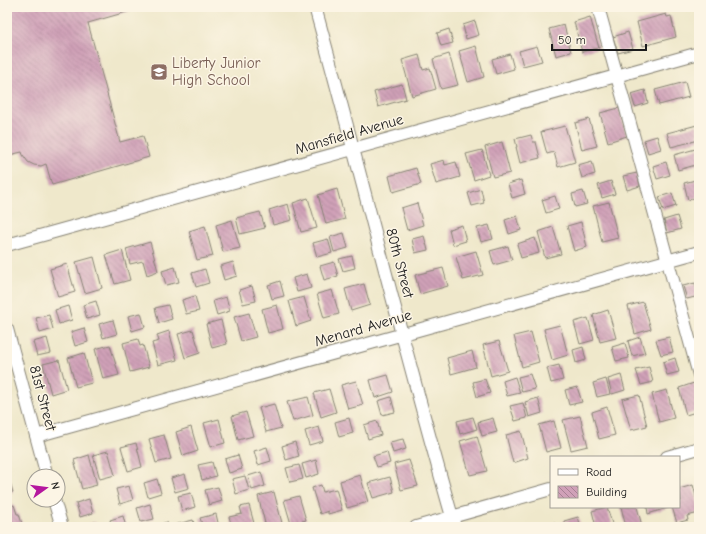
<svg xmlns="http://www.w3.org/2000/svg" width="706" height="534" font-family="'Comic Neue',sans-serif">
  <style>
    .building { fill: url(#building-back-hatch) }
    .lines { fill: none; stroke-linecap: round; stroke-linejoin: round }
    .minor-casing { stroke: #868274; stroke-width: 14 }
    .minor { stroke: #fff; stroke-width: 12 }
    .labels { text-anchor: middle; stroke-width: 3; stroke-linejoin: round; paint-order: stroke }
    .education-label { font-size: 15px; fill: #785e54; stroke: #fcf5e5; text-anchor: start }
    .street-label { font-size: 15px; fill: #1c1c1c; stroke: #fcf5e5 }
  </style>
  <defs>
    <pattern id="building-back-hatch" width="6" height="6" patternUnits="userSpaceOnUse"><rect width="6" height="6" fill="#d0a1b8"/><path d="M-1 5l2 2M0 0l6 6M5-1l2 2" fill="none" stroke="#a88295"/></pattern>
  </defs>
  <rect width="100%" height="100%" fill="#fcf5e5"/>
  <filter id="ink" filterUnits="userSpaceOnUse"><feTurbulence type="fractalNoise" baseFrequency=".025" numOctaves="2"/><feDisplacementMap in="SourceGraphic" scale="8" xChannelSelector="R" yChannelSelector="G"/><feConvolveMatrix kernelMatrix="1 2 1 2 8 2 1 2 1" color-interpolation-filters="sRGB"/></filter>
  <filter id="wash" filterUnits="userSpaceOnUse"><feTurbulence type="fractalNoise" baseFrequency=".012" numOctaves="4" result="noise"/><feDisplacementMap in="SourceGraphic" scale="16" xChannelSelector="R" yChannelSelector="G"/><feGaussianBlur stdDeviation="0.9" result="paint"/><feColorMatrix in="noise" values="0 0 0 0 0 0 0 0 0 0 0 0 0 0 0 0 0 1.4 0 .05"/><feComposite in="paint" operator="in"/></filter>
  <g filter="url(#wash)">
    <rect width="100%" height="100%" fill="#efe8cb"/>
    <g id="blocks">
      <path class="building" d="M7,7h137l-56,16 32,119 23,-6 6,21 -97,28 -6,-21 -5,2 -7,-1 -6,-3 -5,-7 -1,-3 -13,3 -2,-8z
        M666,14l1,3 4,-1 5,21 -33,9 -6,-24z
        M590,17l9,31 -17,4 -8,-30z
        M475,21l4,14 -13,4 -3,-14z
        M564,25l7,27 -15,4 -7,-27z
        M449,29l4,14 -12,3 -4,-13z
        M628,32l5,17 -15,4 -5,-16z
        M476,46l8,31 -16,5 -9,-31z
        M537,46l5,15 -19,5 -4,-15z
        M449,54l9,31 -17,4 -8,-30z
        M510,54l4,15 -18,5 -4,-15z
        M419,55l4,15 7,-2 6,21 -24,7 -10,-36z
        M685,82l4,15 -30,8 -4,-15z
        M402,84l4,15 -28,8 -4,-15z
        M645,90l3,13 -13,4 -4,-13z
        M619,108l8,28 -19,6 -8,-29z
        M589,119l8,27 -15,4 -7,-27z
        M697,125l2,15 -28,7 -4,-14z
        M565,126l10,36 -17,5 -4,-15 -7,2 -6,-22z
        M531,135l2,7h3l4,16 -20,5 -4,-16h1l-2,-8z
        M657,136l4,13 -13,4 -4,-13z
        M502,142l8,31 -17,4 -8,-30z
        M699,148v16l-21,6 -4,-15z
        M482,150l7,25 -15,5 -8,-26z
        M444,160l1,5 11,-3 4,15 -24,7 -6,-20z
        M592,161l3,13 -13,4 -4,-13z
        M666,162l4,13 -13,4 -4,-13z
        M416,168l5,16 -28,8 -4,-16z
        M637,173l3,13 -13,4 -4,-14z
        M699,179v18l-11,3 -4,-17z
        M521,180l4,14 -13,4 -4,-14z
        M611,181l4,13 -13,4 -4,-13z
        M337,189l8,30 -19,5 -8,-29z
        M481,189l3,14 -12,3 -4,-13z
        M583,191l4,13 -12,3 -3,-13z
        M672,193l4,13 -13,4 -4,-13z
        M555,196l4,13 -13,4 -4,-13z
        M308,198l9,30 -16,4 -8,-29z
        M609,202l9,36 -16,4 -9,-36z
        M417,203l6,22 -16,5 -6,-22z
        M288,204l4,16 -19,5 -4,-15z
        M260,212l5,16 -25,6 -4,-16z
        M517,216l4,14 -12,4 -4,-14z
        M677,216l4,13 -14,4 -3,-13z
        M232,220l8,28 -17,4 -7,-27z
        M581,222l6,25 -13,4 -7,-25z
        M462,225l4,16 -13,4 -4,-16z
        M489,225l4,14 -12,3 -4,-14z
        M205,226l8,30 -16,4 -8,-29z
        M553,227l8,27 -16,4 -7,-26z
        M344,233l4,15 -14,4 -4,-15z
        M424,236l4,14 -13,3 -3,-14z
        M535,238l4,15 -18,5 -4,-14z
        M328,239l4,14 -15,4 -4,-14z
        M150,242l8,29 -11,4 -4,-14 -13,3 -4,-15z
        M508,246l4,14 -18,5 -4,-14z
        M122,250l8,30 -15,4 -9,-29z
        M476,251l7,24 -20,5 -7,-23z
        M352,256l3,12 -12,3 -4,-12z
        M94,257l8,31 -17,5 -9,-31z
        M233,262l4,14 -13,4 -4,-14z
        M334,262l4,14 -14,4 -4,-14z
        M67,264l8,28 -17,5 -8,-28z
        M175,267l4,15 -13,3 -4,-14z
        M443,268l5,18 -28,8 -5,-19z
        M205,269l4,14 -13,4 -4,-14z
        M307,274l4,14 -14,4 -4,-14z
        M280,281l4,15 -12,3 -4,-14z
        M695,283l4,13 -12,3 -4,-13z
        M364,284l6,21 -19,6 -6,-22z
        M252,286l4,15 -13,3 -4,-14z
        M332,290l7,24 -15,4 -7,-24z
        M195,296l4,15 -13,3 -4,-14z
        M226,297l4,14 -13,4 -4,-14z
        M304,297l7,24 -15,5 -7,-25z
        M96,301l4,14 -13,4 -4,-14z
        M643,302l8,27 -16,5 -7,-28z
        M168,305l4,14 -13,4 -4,-15z
        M277,305l6,24 -15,4 -6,-24z
        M68,306l4,14 -13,4 -4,-14z
        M608,310l8,28 -16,4 -7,-27z
        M141,313l4,14 -13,4 -4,-15z
        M249,313l7,24 -15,4 -7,-24z
        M49,315l4,14 -13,4 -4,-15z
        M588,318l6,22 -14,4 -6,-22z
        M113,320l4,14 -14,4 -4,-14z
        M221,320l6,24 -15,4 -6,-24z
        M560,325l8,30 -16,5 -8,-31z
        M84,328l4,14 -13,4 -4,-14z
        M193,330l7,23 -15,5 -7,-24z
        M169,331l8,29 -19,5 -6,-22 7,-2 -2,-6z
        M531,332l8,30 -17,5 -8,-31z
        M640,337l5,16 -13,3 -4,-15z
        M669,337l4,15 -12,3 -5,-15z
        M47,338l4,15 -14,3 -4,-14z
        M138,339l2,7 3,-1 6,22 -19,5 -7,-29z
        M499,341l9,30 -17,5 -8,-31z
        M625,343l4,15 -13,3 -4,-14z
        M110,345l9,30 -16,4 -8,-30z
        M583,347l3,13 -10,3 -3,-13z
        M472,351l4,16 -25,7 -4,-16z
        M84,353l8,30 -16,4 -8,-29z
        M675,358l4,14 -12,3 -4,-13z
        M59,360l8,29 -16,5 -8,-30z
        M559,365l4,15 -12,3 -4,-15z
        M649,367l4,15 -12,3 -5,-15z
        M530,374l5,15 -13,3 -4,-15z
        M388,375l5,17 -18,6 -5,-18z
        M621,375l4,15 -13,4 -4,-15z
        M515,377l5,16 -13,3 -4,-15z
        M485,379l5,14 -13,4 -4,-15z
        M606,379l4,15 -13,3 -4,-14z
        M356,381l7,24 -15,4 -7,-24z
        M694,383l5,19v9l-13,4 -7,-27z
        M577,387l5,15 -13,3 -4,-15z
        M329,389l7,23 -15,5 -7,-24z
        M667,390l7,28 -15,4 -7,-28z
        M639,395l8,31 -16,4 -9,-31z
        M308,397l5,18 -20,6 -6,-19z
        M391,397l4,15 -13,3 -4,-14z
        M538,398l4,15 -13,4 -4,-15z
        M523,403l4,15 -12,3 -5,-15z
        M274,404l7,24 -15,4 -7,-24z
        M607,407l8,28 -16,4 -7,-27z
        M246,412l7,24 -15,4 -6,-24z
        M580,416l8,30 -17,4 -8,-30z
        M473,417l4,12 -17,5 -3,-13z
        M349,418l4,15 -14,4 -4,-15z
        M493,418l4,14 -15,4 -4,-14z
        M219,419l6,24 -14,4 -7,-24z
        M377,421l4,14 -13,4 -4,-14z
        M554,421l7,27 -15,4 -7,-27z
        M191,427l7,24 -15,5 -7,-24z
        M319,427l4,14 -14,4 -4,-14z
        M521,431l7,27 -15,5 -7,-28z
        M164,435l7,24 -15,4 -7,-24z
        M477,436l10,35 -17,4 -10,-34z
        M403,439l3,10 -13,4 -3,-11z
        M295,442l4,14 -13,4 -4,-14z
        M136,443l6,24 -14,4 -7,-24z
        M267,447l4,14 -13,4 -4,-14z
        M108,451l7,24 -15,4 -7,-24z
        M387,452l3,11 -13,4 -4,-11z
        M89,455l8,30 -15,4 -8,-29z
        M238,455l4,14 -13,4 -4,-14z
        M316,460l3,14 -13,4 -4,-14z
        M409,460l9,26 -17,4 -7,-26z
        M212,462l4,14 -14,4 -4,-15z
        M299,465l4,14 -13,3 -4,-14z
        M7,472l6,20 -6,1z
        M261,472l4,14 -13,4 -4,-14z
        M185,474l4,14 -14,4 -4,-14z
        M360,475l8,27 -21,6 -7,-27z
        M245,476l4,14 -13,4 -4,-15z
        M390,477l4,15 -21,6 -5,-15z
        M157,479l4,14 -13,4 -4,-14z
        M321,485l2,7 13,-3 6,21 -14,4v-3l-8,3 -8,-26z
        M693,485l6,22v6l-12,3 1,4 -11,3 -5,-16h7v-5l2,-1 -2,-12z
        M129,486l4,14 -13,4 -4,-15z
        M218,487l4,14 -13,4 -4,-15z
        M274,492l9,35h-17l-8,-31z
        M191,493l4,14 -13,4 -4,-15z
        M299,496l7,24 -15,4 -7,-24z
        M89,499l4,14 -13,4 -4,-14z
        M150,504l4,15 -13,3 -4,-14z
        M14,505l3,9h2l4,13h-16v-20z
        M249,505l6,22h-23l-3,-10 13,-3 -2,-7z
        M607,507l6,20h-17l-4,-16z
        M621,507h16l5,19 -16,1z
        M647,507h23l-22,7z
        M216,514l3,13h-16l-3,-9z
        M123,516l3,11h-14l-2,-7z
        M578,517l3,10h-16l-1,-6z
        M193,520l2,7h-20l-1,-2z
        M95,522l2,5h-15v-1z
        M167,522l1,5h-17z
        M555,523l1,4h-12z"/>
    </g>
  </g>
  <g filter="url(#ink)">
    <use href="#blocks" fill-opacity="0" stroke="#868274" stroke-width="1"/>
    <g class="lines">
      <g class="minor-casing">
        <path id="minor" d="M315,7c48,173 90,348 140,520
          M598,7l101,368
          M7,245l692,-192
          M7,329l40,147
          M36,436l663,-184
          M667,457l32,-9
          M54,500l8,27
          M416,527l135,-38"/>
      </g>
      <use href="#minor" class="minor"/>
    </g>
  </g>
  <defs>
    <g id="school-square" transform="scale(0.9)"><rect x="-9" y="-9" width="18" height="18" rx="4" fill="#8d6e63" stroke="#fcf5e5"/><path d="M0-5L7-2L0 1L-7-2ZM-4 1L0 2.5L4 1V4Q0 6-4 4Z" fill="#fff"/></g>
  </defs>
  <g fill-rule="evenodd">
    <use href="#school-square" x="159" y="72"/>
  </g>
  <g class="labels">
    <g class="education-label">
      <text x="172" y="68">Liberty Junior<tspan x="172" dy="17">High School</tspan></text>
    </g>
    <g class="street-label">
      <text transform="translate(349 134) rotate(-16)" y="5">Mansfield Avenue</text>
      <text transform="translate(400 263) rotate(75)" y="5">80th Street</text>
      <text transform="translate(363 328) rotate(-16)" y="5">Menard Avenue</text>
      <text transform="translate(43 398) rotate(75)" y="5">81st Street</text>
    </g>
  </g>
  <rect width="706" height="534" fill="none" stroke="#fcf5e5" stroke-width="24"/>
  <rect x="550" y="456" width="130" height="52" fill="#fcf5e5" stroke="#a29e95"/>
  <rect x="558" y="469" width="20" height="6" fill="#ffffff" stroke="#a29e95"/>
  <text x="586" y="476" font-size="12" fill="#1c1c1c">Road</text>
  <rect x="558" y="486" width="20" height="12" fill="url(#building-back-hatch)" stroke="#a29e95"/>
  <text x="586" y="496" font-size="12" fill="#1c1c1c">Building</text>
  <g transform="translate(46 488) rotate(76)"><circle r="19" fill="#fcf5e5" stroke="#a29e95"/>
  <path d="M0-3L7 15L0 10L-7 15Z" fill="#b5179e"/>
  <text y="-6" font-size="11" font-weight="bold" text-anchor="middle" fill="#1c1c1c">N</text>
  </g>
  <path d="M552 44v6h94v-6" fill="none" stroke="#1c1c1c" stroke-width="2"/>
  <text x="558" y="44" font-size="12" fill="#1c1c1c" stroke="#fcf5e5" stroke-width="3" paint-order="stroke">50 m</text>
</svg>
